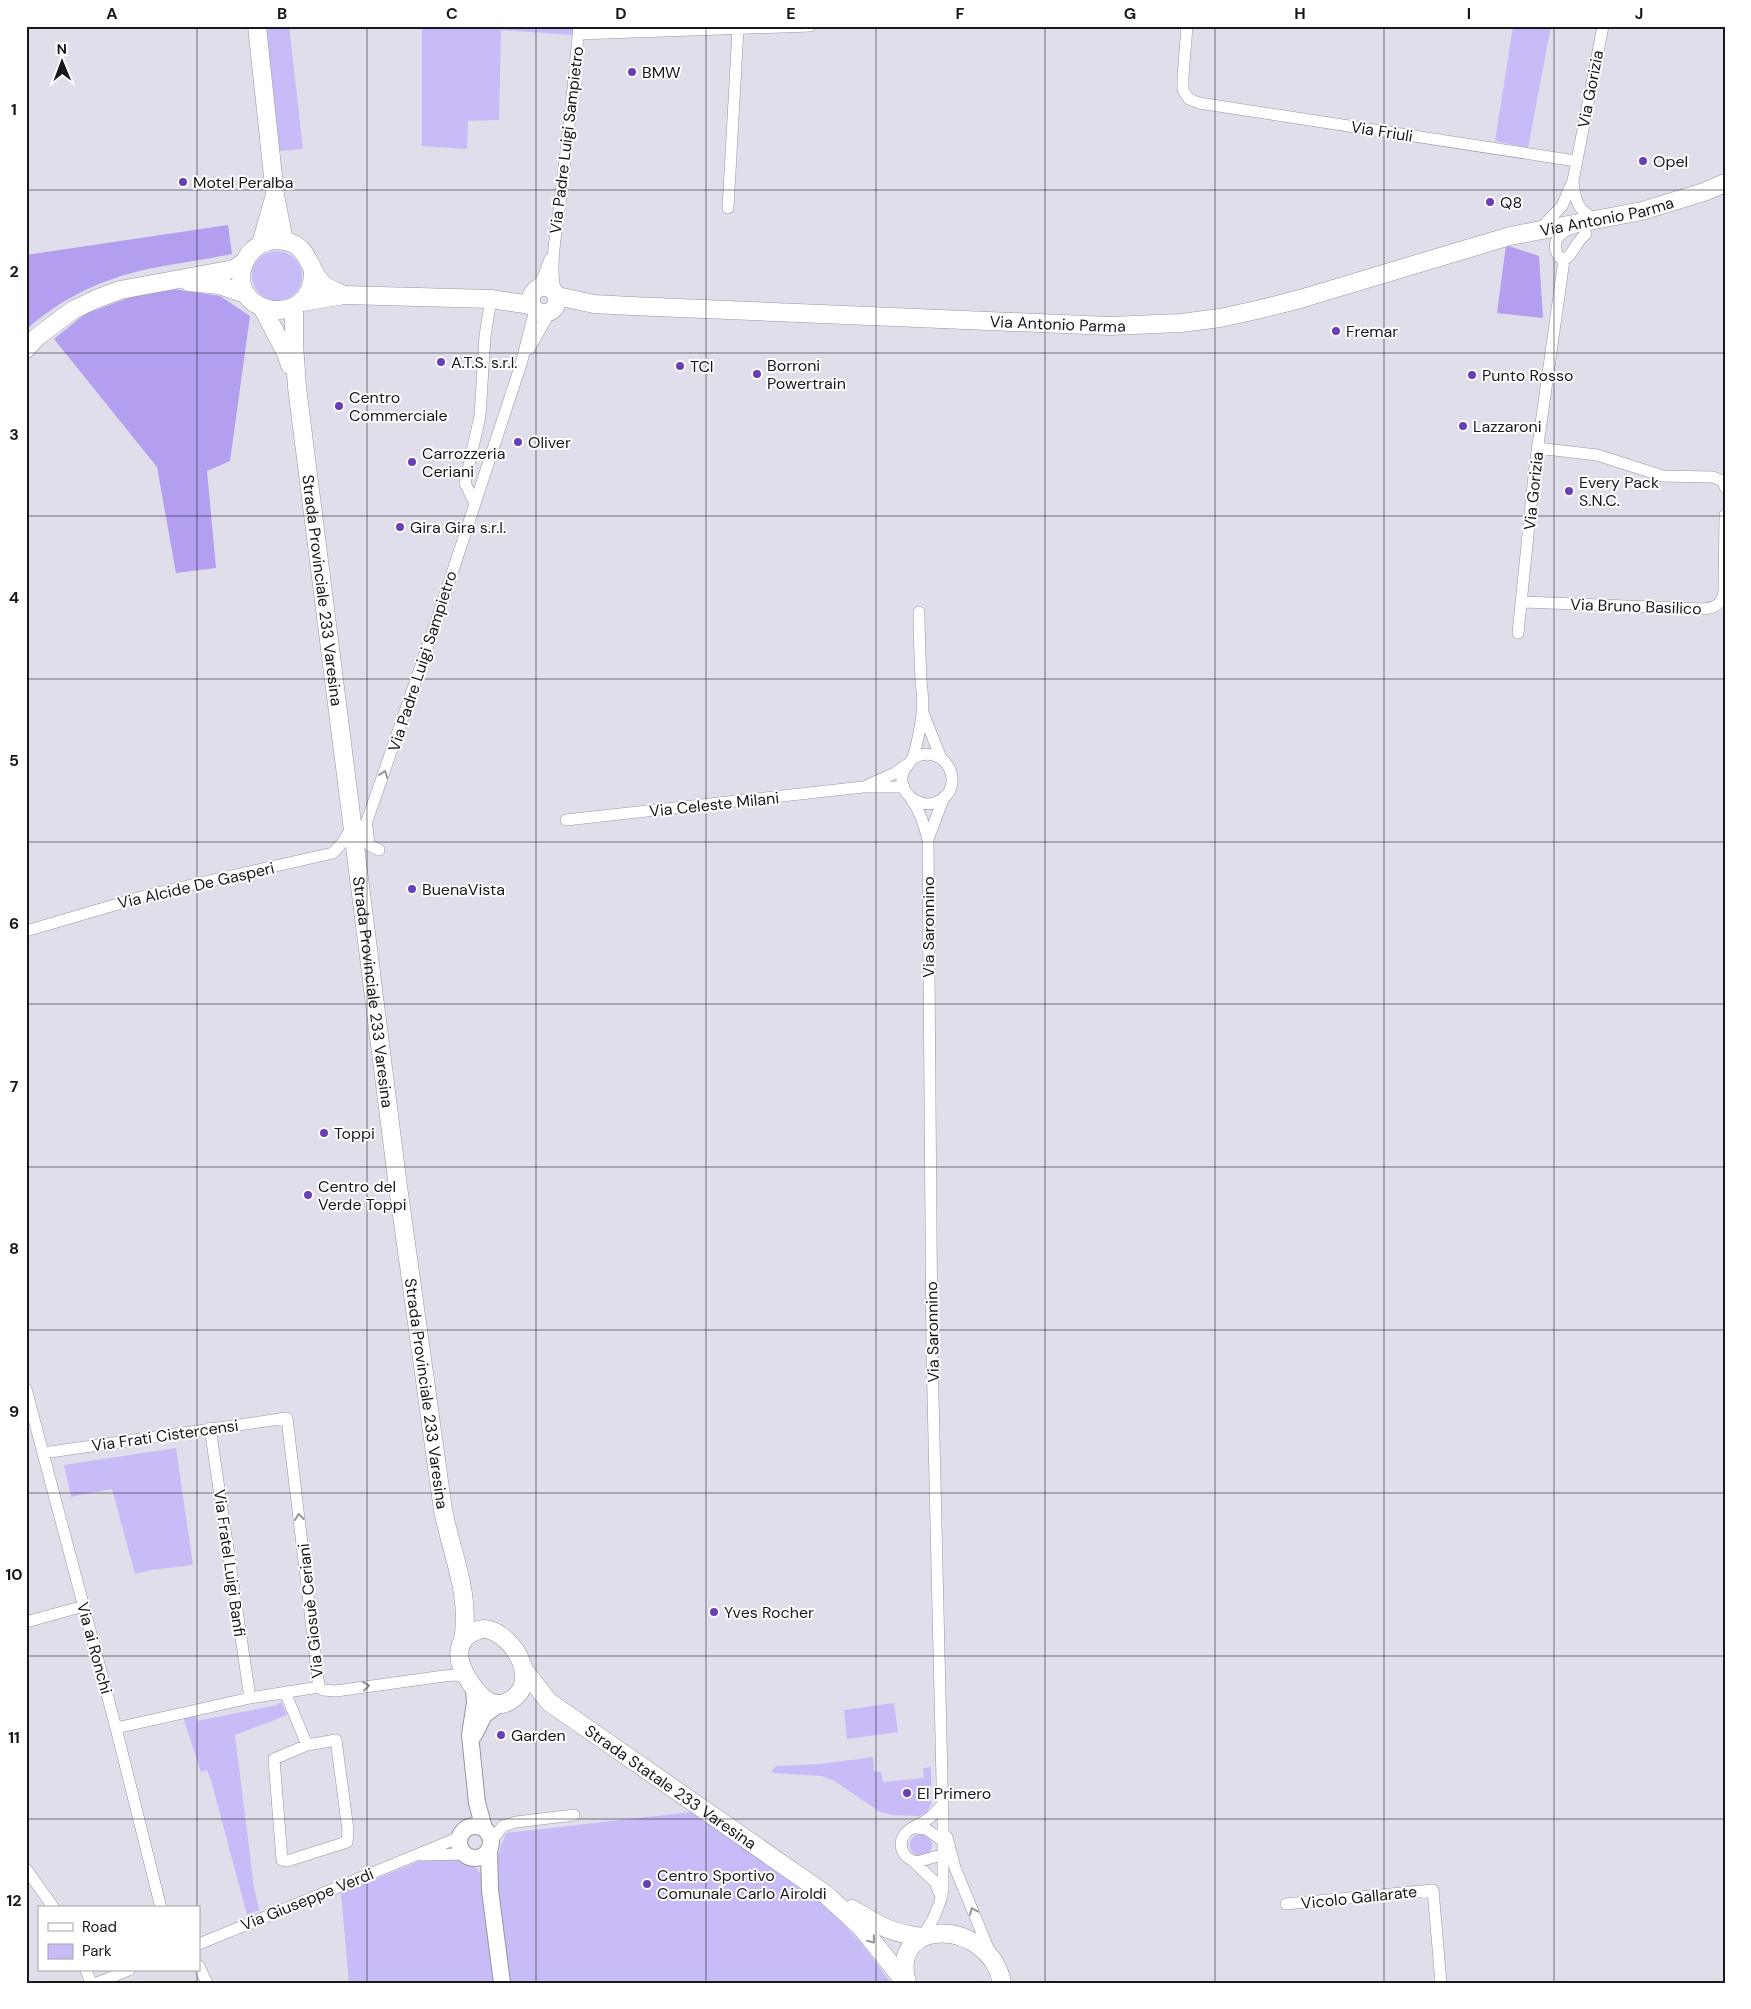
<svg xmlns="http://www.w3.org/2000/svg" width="1751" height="2009" font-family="'DM Sans',sans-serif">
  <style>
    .green { fill: #c9bbf7 }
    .forest { fill: #b39ef0 }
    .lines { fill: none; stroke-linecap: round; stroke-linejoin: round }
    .street-casing { stroke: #9795a1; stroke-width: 12 }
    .secondary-casing { stroke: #9795a1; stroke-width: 18 }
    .primary-casing { stroke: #9795a1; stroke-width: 19 }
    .street { stroke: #fff; stroke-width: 11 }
    .secondary { stroke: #fff; stroke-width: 16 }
    .primary { stroke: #fff; stroke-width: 18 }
    .oneway { stroke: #979799 }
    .grid { fill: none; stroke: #18171c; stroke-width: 1; stroke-opacity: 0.55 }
    .poi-dot { fill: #693eb6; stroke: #fff; stroke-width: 2 }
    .labels { text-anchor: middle; stroke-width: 4; stroke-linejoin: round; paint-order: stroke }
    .poi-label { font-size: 16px; fill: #18171c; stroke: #fff; text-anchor: start }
    .street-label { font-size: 16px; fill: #18171c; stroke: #fff }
    .neatline { fill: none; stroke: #18171c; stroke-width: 2 }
    .grid-label { font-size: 16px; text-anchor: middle; font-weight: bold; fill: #18171c }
  </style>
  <rect width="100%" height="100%" fill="#e0deeb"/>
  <path class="green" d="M266,26h23l14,123 -24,2z
    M377,26h196v9l-72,-5 -2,90 -31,1 -1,28 -45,-3v-119z
    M1513,26h38l-23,122 -33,-7z
    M252 276a25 25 0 1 1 50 0a25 25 0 1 1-50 0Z
    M176,1448l17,117 -42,5 -16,4 -23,-85 -41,8 -7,-32z
    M281,1702l6,13 -52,20 19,152 5,23 -12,5 -36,-135 -4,-10 -6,2 -18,-55 12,-3 2,7 80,-16z
    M894,1703l4,29 -51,7 -3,-29z
    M873,1757l1,14 7,1 2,10 41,-4 -1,-10 8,-1v37l-4,8 -7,4 -27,-1 -13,-3 -47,-32 -12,-4 -46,-3 -4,-1 5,-6 44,-2z
    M692,1812l135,94 35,38 29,39h-381l-15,-120 11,-30z
    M910 1845a11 11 0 1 1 22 0a11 11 0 1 1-22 0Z
    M456,1858c14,5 22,8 28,23l12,102h-147l-8,-90 81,-33z"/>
  <path class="forest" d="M228,225l4,29c-28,6 -56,9 -84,15 -44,9 -89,30 -122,61v-75z
    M1506,245l33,11 4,62 -46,-5z
    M173,289l47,7 30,20 -20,145 -23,10 9,97 -40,5 -19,-106 -103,-128 31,-25 46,-17z"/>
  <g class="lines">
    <g class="street-casing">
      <path id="street" d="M1187,26l-4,51v13l6,9 10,4 377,58
        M578,34l232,-8
        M1573,183c3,21 5,27 24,37
        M728,208l10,-179
        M1540,229l22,-23 11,-25 30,-155
        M1564,260l-5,-3c-9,-14 0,-25 14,-29
        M536,289l7,-11 7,-19
        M555,292c-6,-33 3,-66 6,-99 7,-55 13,-111 18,-167
        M529,349l21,-37
        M1537,448l60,7 66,21 50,1 10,4 2,6
        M474,502l-9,-19 15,-67 5,-80 6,-37
        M1521,602l182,7c12,-1 19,-5 21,-17l1,-77
        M1518,633l17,-167 29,-206c10,-6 12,-19 22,-26
        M923,713l18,45
        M913,758c34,-17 55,30 24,44 -14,6 -33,-4 -35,-20 -1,-12 5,-14 10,-23 4,-7 9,-36 10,-45 2,-11 0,-23 -1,-34 -1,-23 -2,-46 -2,-68
        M868,785l27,-12 11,-8
        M910,797c10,14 14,27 18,43l4,513 11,470v67c-3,16 -11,33 -21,47
        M566,820l297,-33h41
        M367,827l2,18 10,5
        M928,839l16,-42
        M358,847l77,-222 86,-261 14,-54
        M26,931l126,-37 181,-41 9,-10 11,-17
        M26,1389l90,339 45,180
        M210,1428l40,270
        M43,1453l244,-35 32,269
        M26,1622l58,-16
        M319,1687l4,3 13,1 108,-15 12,-1 10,2
        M285,1692l22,53 -33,14 8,101 5,1 60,-19 1,-12 -12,-90 -29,5
        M116,1728l134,-30 69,-11
        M943,1804c-5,5 -9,11 -15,15 -7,5 -18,8 -23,15 -9,12 -1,25 12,28l31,-9
        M915,1828l11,1 20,14
        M947,1837l8,31 36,87
        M492,1840l11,-14 13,-4 58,-7
        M423,1855l43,-1
        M913,1861l22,21 6,15
        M26,1869l28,39
        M1286,1904l147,-14 8,93
        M199,1944l261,-107
        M199,1966l8,17
        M86,1970l5,13
        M97,1983l32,-13"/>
    </g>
    <g class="secondary-casing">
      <path id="secondary" d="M474,1689l1,14 -5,32 7,68 7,25
        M474,1735l10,-20 15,-11
        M459 1842a16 16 0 1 1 32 0a16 16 0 1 1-32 0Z
        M489,1850l1,40 12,93"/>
    </g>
    <g class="primary-casing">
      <g id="primary">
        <path d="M257,26l18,169 9,46"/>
        <path d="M261,244l13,-46"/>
        <path d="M313,271c1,58 -81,46 -71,-1 2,-7 5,-15 11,-20 8,-7 20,-12 32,-9 24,5 22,25 36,41 5,6 15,9 23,13"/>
        <path d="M189,282l30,3 27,9"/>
        <circle cx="544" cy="300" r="13"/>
        <path id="s1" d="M557,296l37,8 37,2 479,20 71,-3 39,-5 41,-9 39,-10 210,-63 132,-25 62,-19 21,-9"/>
        <path d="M302,302l42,-7 147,4 40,6"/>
        <path id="s2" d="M294,307v37l3,43 100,792 46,331c9,45 28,85 20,131"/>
        <path d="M263,309l23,44 4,12"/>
        <path d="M26,349l11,-12 36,-27 23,-11 24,-9 114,-21 10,-7"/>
        <path d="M483,1629c26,0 56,47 33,67 -20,19 -37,1 -48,-17 -13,-20 -14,-44 15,-50z"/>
        <path id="s3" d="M524,1670l25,32 276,192 36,33 45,56"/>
        <path d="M852,1909c27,16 37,24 70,28"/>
        <path d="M907,1983c-19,-68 83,-64 95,0"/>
      </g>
    </g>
    <use href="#street" class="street"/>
    <use href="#secondary" class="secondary"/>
    <use href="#primary" class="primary"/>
  </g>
  <defs><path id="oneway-chevron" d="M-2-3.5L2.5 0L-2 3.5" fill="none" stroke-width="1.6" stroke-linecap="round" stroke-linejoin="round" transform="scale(1.25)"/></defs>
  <g class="oneway">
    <use href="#oneway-chevron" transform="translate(384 774) rotate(-70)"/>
    <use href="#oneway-chevron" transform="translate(299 1517) rotate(-97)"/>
    <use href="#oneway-chevron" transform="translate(366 1686) rotate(-7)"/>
    <use href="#oneway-chevron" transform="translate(973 1911) rotate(-113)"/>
    <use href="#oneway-chevron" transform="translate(872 1940) rotate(51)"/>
  </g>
  <path class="grid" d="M197,26v1882M367,26v1957M536,26v1957M706,26v1957M876,26v1957M1045,26v1957M1215,26v1957M1384,26v1957M1554,26v1957M26,190h1699M26,353h1699M26,516h1699M26,679h1699M26,842h1699M26,1004h1699M26,1167h1699M26,1330h1699M26,1493h1699M26,1656h1699M26,1819h1699M197,1970v13"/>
  <g class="poi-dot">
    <circle cx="632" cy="72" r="5"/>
    <circle cx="1643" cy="161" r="5"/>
    <circle cx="183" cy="182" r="5"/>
    <circle cx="1490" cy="202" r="5"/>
    <circle cx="1336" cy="331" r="5"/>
    <circle cx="441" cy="362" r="5"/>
    <circle cx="680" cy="366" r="5"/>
    <circle cx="757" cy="374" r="5"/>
    <circle cx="1472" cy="375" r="5"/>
    <circle cx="339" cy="406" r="5"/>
    <circle cx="1463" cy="426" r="5"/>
    <circle cx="518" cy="442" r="5"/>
    <circle cx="412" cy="462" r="5"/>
    <circle cx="1569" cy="491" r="5"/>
    <circle cx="400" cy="527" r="5"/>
    <circle cx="412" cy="889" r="5"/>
    <circle cx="324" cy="1133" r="5"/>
    <circle cx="308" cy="1195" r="5"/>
    <circle cx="714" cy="1612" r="5"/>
    <circle cx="501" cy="1735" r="5"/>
    <circle cx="907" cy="1793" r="5"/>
    <circle cx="647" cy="1884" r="5"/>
  </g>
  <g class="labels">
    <g class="poi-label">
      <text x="642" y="78">BMW</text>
      <text x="1653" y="167">Opel</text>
      <text x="193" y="188">Motel Peralba</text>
      <text x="1500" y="208">Q8</text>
      <text x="1346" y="337">Fremar</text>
      <text x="451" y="368">A.T.S. s.r.l.</text>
      <text x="767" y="371">Borroni<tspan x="767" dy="18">Powertrain</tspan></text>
      <text x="690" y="372">TCI</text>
      <text x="1482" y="381">Punto Rosso</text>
      <text x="349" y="403">Centro<tspan x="349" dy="18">Commerciale</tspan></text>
      <text x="1473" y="432">Lazzaroni</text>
      <text x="528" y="448">Oliver</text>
      <text x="422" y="459">Carrozzeria<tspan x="422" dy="18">Ceriani</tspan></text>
      <text x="1579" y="488">Every Pack<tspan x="1579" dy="18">S.N.C.</tspan></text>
      <text x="410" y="533">Gira Gira s.r.l.</text>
      <text x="422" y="895">BuenaVista</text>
      <text x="334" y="1139">Toppi</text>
      <text x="318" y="1192">Centro del<tspan x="318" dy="18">Verde Toppi</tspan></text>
      <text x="724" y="1618">Yves Rocher</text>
      <text x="511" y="1741">Garden</text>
      <text x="917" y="1799">El Primero</text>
      <text x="657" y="1881">Centro Sportivo<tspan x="657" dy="18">Comunale Carlo Airoldi</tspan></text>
    </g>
    <g class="street-label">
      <text transform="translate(1590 89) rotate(-79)" y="6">Via Gorizia</text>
      <text transform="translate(1382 131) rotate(9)" y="6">Via Friuli</text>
      <text transform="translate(566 140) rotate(-83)" y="6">Via Padre Luigi Sampietro</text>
      <text dy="6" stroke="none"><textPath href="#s1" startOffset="1065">Via Antonio Parma</textPath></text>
      <text dy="6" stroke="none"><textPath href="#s1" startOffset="502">Via Antonio Parma</textPath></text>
      <text transform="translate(1533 491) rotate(-84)" y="6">Via Gorizia</text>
      <text dy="6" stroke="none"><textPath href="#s2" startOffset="285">Strada Provinciale 233 Varesina</textPath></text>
      <text transform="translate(1636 606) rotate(2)" y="6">Via Bruno Basilico</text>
      <text transform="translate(422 661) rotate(-72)" y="6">Via Padre Luigi Sampietro</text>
      <text transform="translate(714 804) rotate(-6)" y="6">Via Celeste Milani</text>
      <text transform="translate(196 885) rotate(-13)" y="6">Via Alcide De Gasperi</text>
      <text transform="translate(928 927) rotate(-90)" y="6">Via Saronnino</text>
      <text dy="6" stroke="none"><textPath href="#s2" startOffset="690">Strada Provinciale 233 Varesina</textPath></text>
      <text transform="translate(932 1332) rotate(-91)" y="6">Via Saronnino</text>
      <text dy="6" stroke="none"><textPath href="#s2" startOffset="1095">Strada Provinciale 233 Varesina</textPath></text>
      <text transform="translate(165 1435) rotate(-8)" y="6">Via Frati Cistercensi</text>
      <text transform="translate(230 1563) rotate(82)" y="6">Via Fratel Luigi Banfi</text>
      <text transform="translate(310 1611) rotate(-96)" y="6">Via Giosuè Ceriani</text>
      <text transform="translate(95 1648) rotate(75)" y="6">Via ai Ronchi</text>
      <text dy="6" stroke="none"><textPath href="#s3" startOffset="189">Strada Statale 233 Varesina</textPath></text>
      <text transform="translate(1359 1897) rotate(-6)" y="6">Vicolo Gallarate</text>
      <text transform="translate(307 1899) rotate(-22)" y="6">Via Giuseppe Verdi</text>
    </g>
  </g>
  <rect width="1751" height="2009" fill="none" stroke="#ffffff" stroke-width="55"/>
  <rect x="38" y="1906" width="162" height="65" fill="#ffffff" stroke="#a3a2a4"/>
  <rect x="48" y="1923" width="25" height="8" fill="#ffffff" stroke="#a3a2a4"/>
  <text x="82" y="1932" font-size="15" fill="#18171c">Road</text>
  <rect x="48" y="1944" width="25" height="15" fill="#c9bbf7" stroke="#a3a2a4"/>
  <text x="82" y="1956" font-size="15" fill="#18171c">Park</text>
  <g transform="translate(62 62) rotate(359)" stroke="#ffffff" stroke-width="4" paint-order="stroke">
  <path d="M0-4L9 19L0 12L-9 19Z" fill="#18171c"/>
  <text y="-8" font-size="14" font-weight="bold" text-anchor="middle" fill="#18171c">N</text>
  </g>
  <rect x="28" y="28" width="1696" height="1954" class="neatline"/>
  <g class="grid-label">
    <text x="112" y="19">A</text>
    <text x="282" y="19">B</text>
    <text x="452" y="19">C</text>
    <text x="621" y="19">D</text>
    <text x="791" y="19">E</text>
    <text x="960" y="19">F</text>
    <text x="1130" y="19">G</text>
    <text x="1300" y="19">H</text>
    <text x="1469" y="19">I</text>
    <text x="1639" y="19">J</text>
    <text x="14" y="115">1</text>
    <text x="14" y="277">2</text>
    <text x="14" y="440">3</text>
    <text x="14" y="603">4</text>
    <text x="14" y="766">5</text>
    <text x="14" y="929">6</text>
    <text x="14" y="1092">7</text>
    <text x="14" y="1254">8</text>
    <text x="14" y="1417">9</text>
    <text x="14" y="1580">10</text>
    <text x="14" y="1743">11</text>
    <text x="14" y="1906">12</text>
  </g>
</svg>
